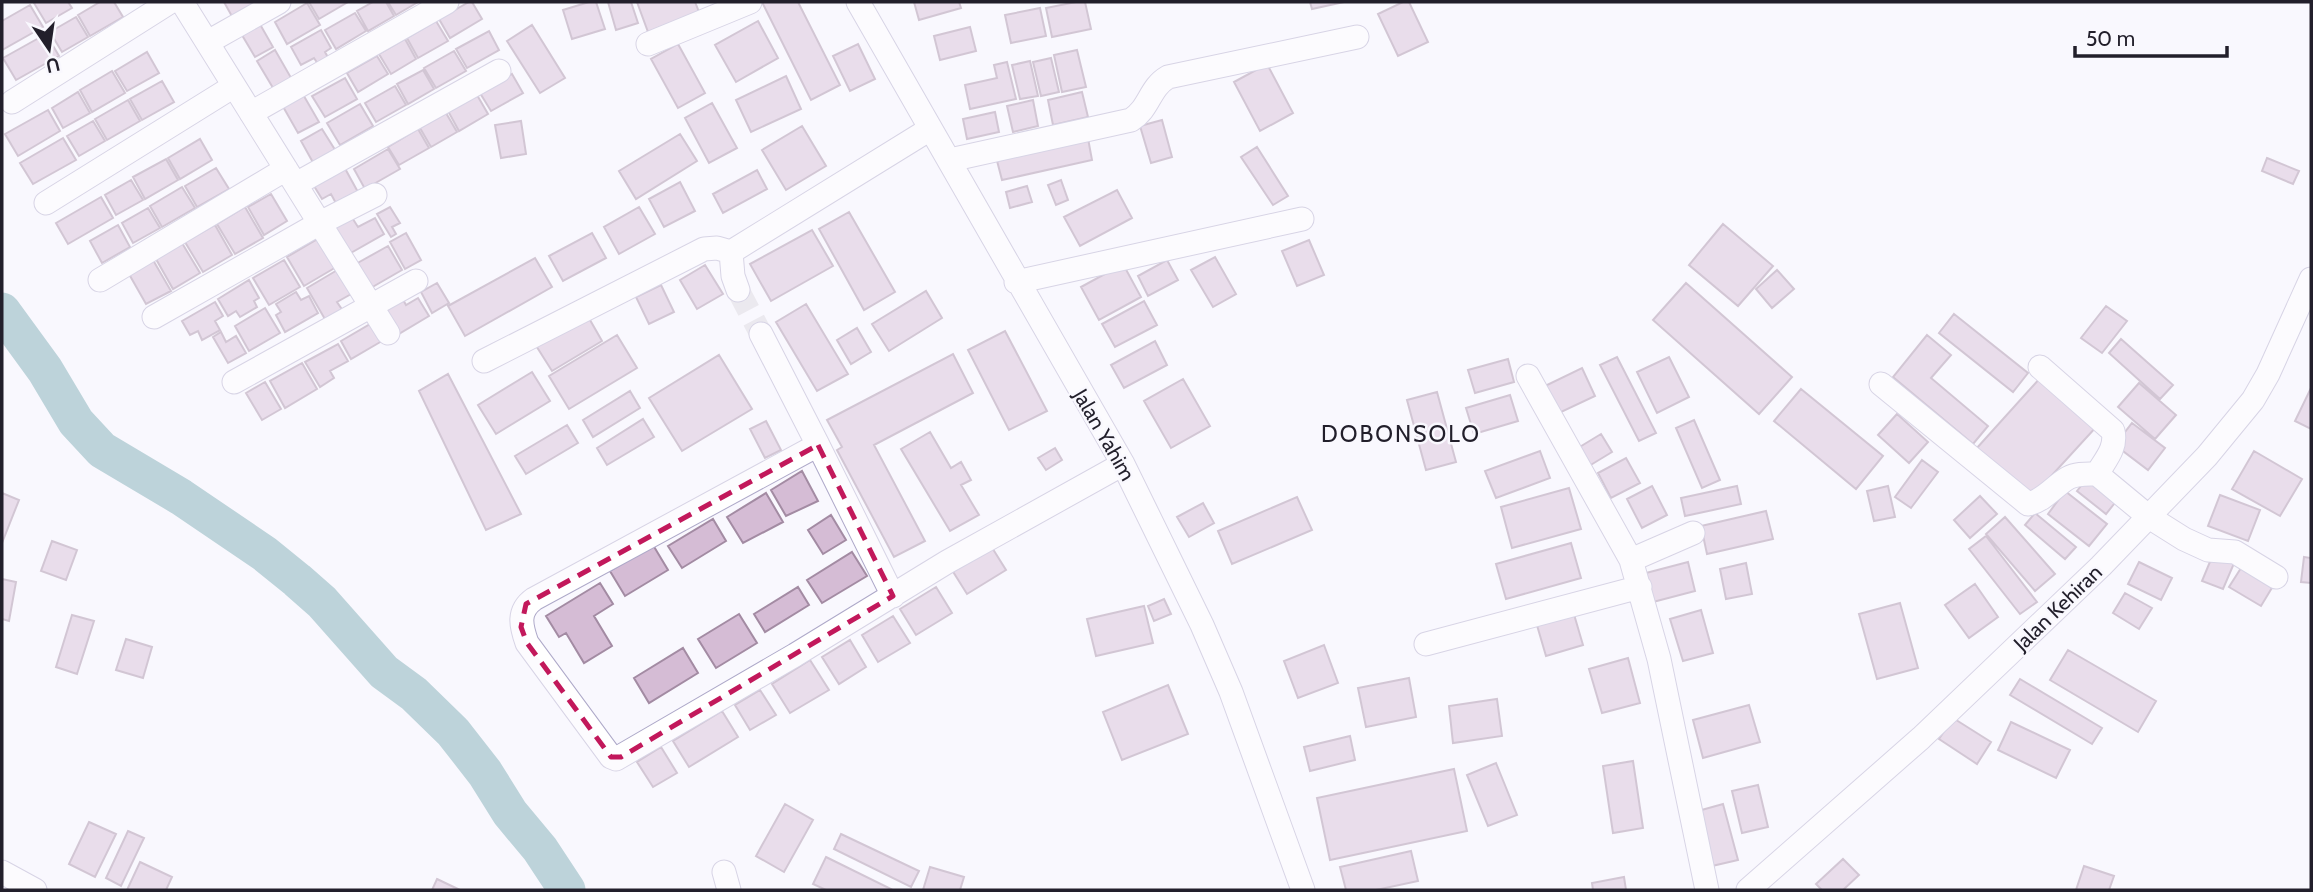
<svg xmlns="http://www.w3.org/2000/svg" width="2313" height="892" font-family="Cabin,sans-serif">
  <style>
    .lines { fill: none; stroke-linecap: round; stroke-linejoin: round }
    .river { stroke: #73a7b0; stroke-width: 37 }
    .building { fill: #d5bcd5; stroke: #a38ba3; stroke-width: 2 }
    .minor-tunnel { stroke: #d9d7de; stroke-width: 23; stroke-dasharray: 23 11; stroke-linecap: butt }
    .minor-casing { stroke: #aea9c9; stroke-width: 25 }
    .minor { stroke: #fff; stroke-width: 23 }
    .marked { fill: none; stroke: #c2185b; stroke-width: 5; stroke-dasharray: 14 9; stroke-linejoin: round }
    .labels { text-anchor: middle; stroke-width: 5; stroke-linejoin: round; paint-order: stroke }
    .street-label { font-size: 21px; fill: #221f2b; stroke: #f9f8fe }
    .neighbourhood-label { font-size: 23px; letter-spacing: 2px; fill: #221f2b; stroke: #f9f8fe }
  </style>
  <rect width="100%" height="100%" fill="#f9f8fe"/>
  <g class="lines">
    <path class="river" d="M2,311l43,59 31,52 26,28 79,47 84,57 32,26 25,22 62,70 30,22 39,38 32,41 25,40 30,36 27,41"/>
  </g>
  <path class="building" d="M36,2h32l4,6 -26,15 -12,-20z
    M100,2h14l9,15 -33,19 -12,-21z
    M224,2h27l4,6 -21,12z
    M309,2h39l-29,17z
    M373,2h13l8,14 -26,15 -11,-20z
    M388,2h30l-22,13z
    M469,2h3l10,17 -32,19 -11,-19z
    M589,2h7l9,27 -33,10 -9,-29z
    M608,2h23l7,21 -22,7z
    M637,2h58l4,10 -51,20z
    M762,2h36l42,83 -29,15z
    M914,2h45l2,6 -42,12z
    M1076,2h9l6,27 -39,8 -6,-29z
    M1310,2h34l-32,7z
    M1403,2h6l19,40 -30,14 -20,-42z
    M307,3l13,22 -33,19 -12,-22z
    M30,5l13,22 -41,23v-29z
    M1040,8l6,28 -35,7 -6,-28z
    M355,13l11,18 -30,18 -11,-19z
    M76,17l12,20 -26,15 -12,-20z
    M257,19l16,28 -18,10 -16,-27z
    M436,21l12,20 -30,17 -11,-20z
    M758,21l20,37 -42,24 -21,-37z
    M532,25l33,53 -25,15 -33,-52z
    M970,27l6,24 -36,9 -6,-24z
    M321,30l10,18 -6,4 5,9 -10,6 -6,-9 -13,7 -10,-18z
    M489,31l10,19 -32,18 -11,-19z
    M46,34l13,22 -43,24 -13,-22z
    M405,39l11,20 -25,15 -12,-20z
    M678,44l27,49 -27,15 -27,-49z
    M858,44l17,35 -25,12 -17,-35z
    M275,50l19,33 -18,10 -19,-32z
    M1077,50l9,37 -24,5 -8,-37z
    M454,51l12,20 -30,17 -12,-20z
    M147,52l12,21 -32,18 -12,-20z
    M377,56l11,18 -30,18 -11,-19z
    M1051,58l8,34 -18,4 -8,-34z
    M1030,61l8,35 -18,3 -8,-34z
    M1007,62l9,37 -46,10 -5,-24 32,-7 -3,-13z
    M1267,64l26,49 -33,18 -26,-49z
    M423,70l11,19 -26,15 -11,-20z
    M112,71l13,22 -33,19 -12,-22z
    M512,74l11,19 -32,18 -11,-18z
    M786,76l15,33 -50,23 -15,-32z
    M345,78l12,21 -32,18 -13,-21z
    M162,81l12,21 -32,18 -12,-21z
    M395,86l11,19 -30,17 -11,-19z
    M301,91l18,31 -21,11 -17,-30z
    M78,92l12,21 -27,15 -11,-20z
    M1082,92l6,25 -35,8 -5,-25z
    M477,95l11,19 -29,17 -11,-20z
    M128,100l12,21 -33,19 -12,-21z
    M1033,100l5,26 -25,6 -6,-26z
    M712,103l25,45 -28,15 -24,-45z
    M360,104l13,22 -33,19 -13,-22z
    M48,110l12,21 -42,25 -13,-22z
    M995,112l4,20 -32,7 -4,-20z
    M446,113l11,19 -26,15 -11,-19z
    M1162,120l10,37 -21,6 -11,-37z
    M93,121l12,20 -26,15 -12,-20z
    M521,121l5,33 -25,4 -6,-33z
    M802,126l24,40 -40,24 -24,-40z
    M322,129l15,24 -22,13 -14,-25z
    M418,129l11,19 -30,17 -11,-18z
    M1087,133l5,27 -90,20 -7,-27z
    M680,134l17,27 -61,38 -17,-28z
    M63,138l13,22 -43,24 -13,-21z
    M200,139l12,21 -32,19 -12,-21z
    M1257,147l31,49 -15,9 -32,-48z
    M388,149l12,20 -35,20 -11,-20z
    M2267,158l32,13 -6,13 -31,-13z
    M166,159l12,21 -33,19 -12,-22z
    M342,163l17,31 -21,13 -7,-13 -9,5 -11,-18z
    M216,168l13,21 -32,18 -12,-21z
    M757,170l10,19 -44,24 -10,-19z
    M131,180l12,20 -27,15 -11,-20z
    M1061,180l7,20 -12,5 -8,-20z
    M680,182l15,29 -31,16 -15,-28z
    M1027,186l5,16 -22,6 -4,-16z
    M182,187l13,21 -33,19 -12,-21z
    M1117,190l15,28 -52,28 -16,-29z
    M271,194l16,27 -23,14 -16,-28z
    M101,197l12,21 -45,26 -12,-21z
    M245,207l18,31 -28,16 -18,-30z
    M390,207l10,16 -8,4 4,7 -5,3 -14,-23z
    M639,207l16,27 -36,20 -15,-27z
    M148,208l12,20 -27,15 -11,-20z
    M849,212l46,80 -31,18 -45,-81z
    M351,216l7,11 17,-9 9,16 -35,20 -16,-27z
    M1723,224l50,42 -35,40 -49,-41z
    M118,225l12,22 -28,16 -12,-22z
    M215,225l17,30 -29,17 -18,-30z
    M812,230l21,36 -62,35 -21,-37z
    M406,233l15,27 -16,9 -15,-27z
    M592,233l14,25 -43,23 -14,-25z
    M321,237l17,29 -34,20 -17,-29z
    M1309,240l15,35 -27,11 -15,-35z
    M182,243l18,30 -27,16 -17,-30z
    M388,246l14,24 -33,19 -15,-24z
    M1215,257l21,37 -23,13 -22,-37z
    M535,258l17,29 -87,49 -17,-30z
    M153,260l18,31 -25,13 -17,-30z
    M284,260l16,27 -31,18 -16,-27z
    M1167,260l11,20 -30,16 -10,-20z
    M1123,264l18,33 -42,23 -18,-33z
    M705,265l18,29 -26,15 -17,-29z
    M339,269l14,24 -16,9 6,9 -17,10 -19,-33z
    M1777,270l17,19 -22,19 -16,-19z
    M249,280l10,18 -5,3 3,6 -17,10 -4,-6 -8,5 -10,-17z
    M437,283l12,20 -17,10 -11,-21z
    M1686,283l106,94 -33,37 -106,-94z
    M661,285l13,27 -25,12 -13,-27z
    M926,291l16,27 -53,33 -17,-27z
    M296,292l5,8 8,-4 9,17 -33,19 -9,-17 5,-3 -5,-8z
    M401,296l5,9 12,-7 11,18 -32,19 -16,-28z
    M1144,301l13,24 -42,22 -13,-23z
    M215,302l8,14 -8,5 5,9 -18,10 -4,-9 -8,4 -8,-14z
    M806,304l42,70 -31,17 -41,-69z
    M2106,306l21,15 -25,32 -21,-15z
    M265,308l15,25 -31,18 -14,-25z
    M586,313l16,28 -50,30 -17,-27z
    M1954,314l74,59 -15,19 -74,-59z
    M372,323l10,18 -31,18 -10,-18z
    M857,328l14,24 -20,12 -14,-24z
    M1005,331l42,80 -38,19 -41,-80z
    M221,332l5,10 10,-6 10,17 -18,10 -15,-26z
    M617,335l20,33 -68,41 -20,-33z
    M1927,335l24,20 -20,23 57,48 -15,18 -80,-67z
    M2121,339l52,46 -13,14 -51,-46z
    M1155,341l12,24 -43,23 -13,-23z
    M338,344l10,17 -18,10 4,7 -14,9 -15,-25z
    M953,354l20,39 -99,52 51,96 -31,16 -57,-107 5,-3 -15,-27z
    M719,355l33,54 -70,42 -33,-53z
    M1617,357l39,76 -17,8 -39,-76z
    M1669,357l20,40 -32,16 -20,-41z
    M1508,359l6,23 -39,11 -7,-23z
    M302,363l15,26 -32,19 -15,-27z
    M1582,368l13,28 -36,17 -14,-27z
    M532,372l18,29 -54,33 -18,-29z
    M448,374l73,140 -35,16 -67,-139z
    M2042,376l55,50 -66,72 -55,-49z
    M1183,379l27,47 -39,22 -27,-47z
    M265,382l16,27 -19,11 -16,-27z
    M2139,383l37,32 -21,24 -37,-32z
    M2311,388v41l-16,-8z
    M1801,389l82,67 -27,33 -82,-68z
    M630,391l10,17 -47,29 -10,-17z
    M1437,392l19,70 -30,8 -19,-70z
    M1510,395l8,26 -44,13 -8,-26z
    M1897,414l31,28 -19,21 -31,-28z
    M643,419l11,18 -47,28 -10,-17z
    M1694,420l26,60 -18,8 -26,-60z
    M766,421l15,29 -16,8 -15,-29z
    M2132,423l33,25 -17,22 -33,-25z
    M567,425l11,18 -52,31 -11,-18z
    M930,432l21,36 10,-6 10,18 -10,5 18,30 -29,16 -49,-82z
    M1601,434l11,18 -23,14 -11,-18z
    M1055,448l7,12 -16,10 -8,-12z
    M1540,451l10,27 -54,20 -11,-27z
    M2254,451l48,28 -22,37 -48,-27z
    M1626,458l14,25 -29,15 -13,-25z
    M1922,460l16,12 -27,36 -16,-11z
    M802,471l16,30 -32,15 -15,-26z
    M2089,476l29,23 -12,15 -29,-23z
    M1652,486l15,29 -25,13 -15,-29z
    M1737,486l4,18 -56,12 -4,-18z
    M1888,486l7,31 -21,4 -7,-30z
    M1569,488l12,41 -69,19 -11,-41z
    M2065,491l42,33 -18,22 -41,-32z
    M2,493l17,7 -17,43z
    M766,493l17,29 -40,21 -16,-26z
    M2220,495l40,15 -12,31 -40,-15z
    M1980,496l17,18 -27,24 -16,-18z
    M1297,497l15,33 -80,34 -14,-33z
    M1203,503l11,20 -25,14 -12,-20z
    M1766,511l7,28 -66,15 -6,-28z
    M2035,513l41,34 -11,12 -40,-34z
    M831,515l15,25 -23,14 -15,-24z
    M2005,517l50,57 -20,17 -49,-57z
    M713,519l13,22 -44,27 -14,-22z
    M1986,536l51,66 -17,12 -51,-65z
    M52,541l25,9 -11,30 -25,-9z
    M1571,543l10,35 -75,21 -10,-35z
    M653,545l15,25 -43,26 -15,-25z
    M991,546l15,24 -39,24 -15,-24z
    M852,552l15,24 -45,27 -15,-23z
    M2214,552l21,9 -12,28 -21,-8z
    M2304,557l7,1v25l-10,-1z
    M1688,562l7,29 -42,11 -7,-29z
    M2139,562l33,16 -11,22 -33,-16z
    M1746,563l6,31 -26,5 -6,-30z
    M2241,568l32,18 -12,20 -32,-19z
    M2,579l14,3 -7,39 -7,-2z
    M600,583l13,21 -19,12 18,30 -28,17 -18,-30 -7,4 -13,-21z
    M1975,584l23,33 -29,21 -24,-33z
    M798,587l11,18 -44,27 -11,-18z
    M936,587l16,26 -36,22 -16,-26z
    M2125,593l27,15 -13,21 -26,-16z
    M1164,599l7,15 -17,7 -6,-15z
    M1900,603l18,65 -41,11 -18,-65z
    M1144,606l9,37 -57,13 -9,-37z
    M1701,610l12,43 -30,8 -13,-42z
    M1573,611l10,34 -37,11 -10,-34z
    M739,614l18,29 -41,25 -18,-29z
    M72,615l22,6 -17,53 -21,-7z
    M893,616l17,27 -32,19 -16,-27z
    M126,639l26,8 -9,31 -27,-8z
    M850,640l16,27 -27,17 -17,-27z
    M1324,645l14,38 -40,15 -14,-37z
    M683,648l15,25 -49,30 -15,-25z
    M2068,650l88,51 -18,31 -88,-52z
    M1628,658l12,45 -38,10 -13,-44z
    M810,660l19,30 -39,23 -18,-29z
    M1409,678l7,39 -50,10 -8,-39z
    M2020,679l82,49 -10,16 -82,-49z
    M1168,685l20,49 -66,26 -19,-48z
    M760,690l16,25 -26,15 -15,-25z
    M1497,699l5,37 -49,7 -4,-37z
    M1749,705l11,37 -57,16 -10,-38z
    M722,711l16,26 -49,30 -16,-26z
    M1953,718l38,24 -14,22 -38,-25z
    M2011,722l59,28 -14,28 -58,-28z
    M1350,736l5,24 -45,11 -6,-24z
    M661,747l16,26 -24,14 -16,-25z
    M1633,761l10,67 -30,5 -10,-67z
    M1496,763l21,52 -29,11 -21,-51z
    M1454,769l13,62 -137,29 -13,-62z
    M1758,785l10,42 -26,6 -10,-42z
    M785,804l28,16 -29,52 -28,-16z
    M1723,804l15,56 -26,6 -14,-55z
    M89,822l27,12 -21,43 -26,-13z
    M128,831l16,7 -23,48 -15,-8z
    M841,834l78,37 -8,16 -77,-38z
    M1411,851l7,30 -42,9h-30l-6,-23z
    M826,857l65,32 -1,1h-64l-13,-6z
    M1843,859l16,16 -16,15h-21l-6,-6z
    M140,862l32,15 -6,13h-39z
    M2084,866l30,10 -5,14h-33z
    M930,867l34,10 -4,13h-37z
    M1624,877l2,13h-33l-1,-7z
    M437,879l23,11h-28z"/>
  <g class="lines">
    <path class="minor-tunnel" d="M738,290l23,44"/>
    <g class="minor-casing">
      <path id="minor" d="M182,2l206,331
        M858,2l265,462 79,161 29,67 72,198
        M208,42l71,-40
        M648,44l102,-42
        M12,102l158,-100
        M251,113l196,-111
        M950,160l181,-40c19,-12 18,-32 37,-43l189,-40
        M296,184l203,-113
        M46,203l188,-117
        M100,280l186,-111
        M1016,282l286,-63
        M738,290l-5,-14 -2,-24 199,-123
        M154,317l166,-94 55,-28
        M761,334l57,111
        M484,361l220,-112 13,-1 14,4
        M2040,367l73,64c4,17 -8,29 -16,43
        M1528,376l103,184 28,99 48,231
        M234,382l182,-101
        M1881,384l147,120c16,-3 26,-18 40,-26 9,-5 19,-4 29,-4l52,43 35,22 24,11 27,2 41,25
        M1631,560l62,-27
        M893,596l-75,-151 -284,154c-17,12 -13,27 -7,44l84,114 5,2 179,-104 152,-93 176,-98
        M1426,644l214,-57
        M2,872l33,18
        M724,872l5,18
        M1748,890l173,-152 180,-172 106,-110 46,-56 15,-26 43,-95"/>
    </g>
    <use href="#minor" class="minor"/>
  </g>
  <path d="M0 0H2313V892H0ZM818,445l75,151 -272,161h-10l-84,-114 -6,-16 5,-23z" fill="#f9f8fe" fill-opacity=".55" fill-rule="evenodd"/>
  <path class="marked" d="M818,445l75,151 -272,161h-10l-84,-114 -6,-16 5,-23z"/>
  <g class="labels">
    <g class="street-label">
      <text transform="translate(1104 435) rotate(60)" y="7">Jalan Yahim</text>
      <text transform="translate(2058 608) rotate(-44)" y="7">Jalan Kehiran</text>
    </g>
    <g class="neighbourhood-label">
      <text x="1401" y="442">DOBONSOLO</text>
    </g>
  </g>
  <rect width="2313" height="892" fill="none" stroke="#221f2b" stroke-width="7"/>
  <g transform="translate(49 49) rotate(167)" stroke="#f9f8fe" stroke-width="5" paint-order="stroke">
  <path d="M0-5L12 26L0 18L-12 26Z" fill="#221f2b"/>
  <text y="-10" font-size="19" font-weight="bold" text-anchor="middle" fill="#221f2b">U</text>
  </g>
  <path d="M2075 46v10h152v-10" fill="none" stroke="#221f2b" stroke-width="3.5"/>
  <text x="2086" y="46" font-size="21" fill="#221f2b" stroke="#f9f8fe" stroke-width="5" paint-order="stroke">50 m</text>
</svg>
